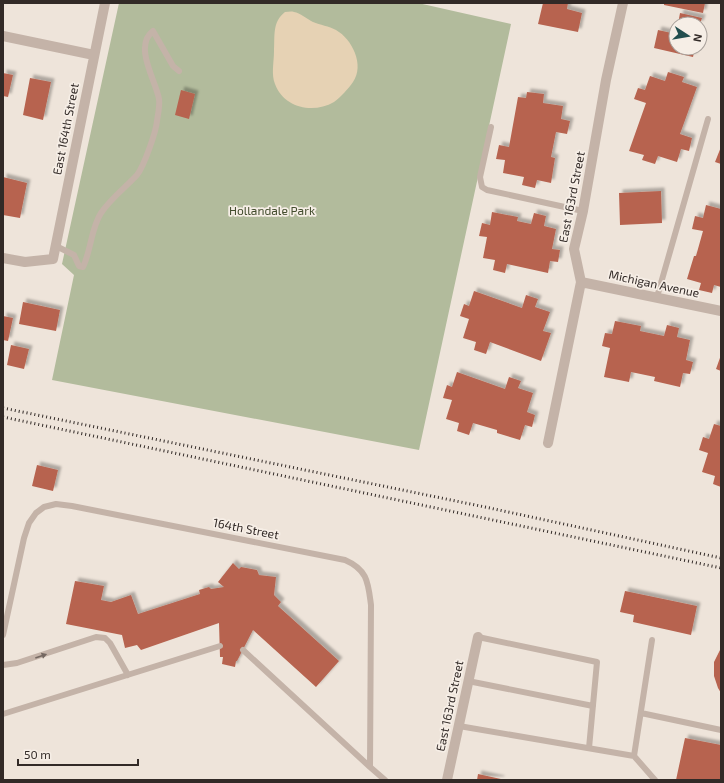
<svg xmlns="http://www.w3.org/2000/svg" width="724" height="783" font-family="'Exo 2',sans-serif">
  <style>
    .green { fill: #b2bb9c }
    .sand { fill: #e6d2b4 }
    .building { fill: #b7634f; filter: url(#shadow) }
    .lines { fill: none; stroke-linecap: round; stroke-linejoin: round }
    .lane { stroke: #c4b3a8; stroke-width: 6 }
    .street { stroke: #c4b3a8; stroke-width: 10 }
    .rail { stroke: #322a27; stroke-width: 3; stroke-dasharray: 1 3; stroke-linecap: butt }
    .oneway { fill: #746861 }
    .labels { text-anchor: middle; stroke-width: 3.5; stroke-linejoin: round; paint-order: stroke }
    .street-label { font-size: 12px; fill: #322a27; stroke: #f6eee6 }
    .park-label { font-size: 12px; fill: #434d2e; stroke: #f6eee6 }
  </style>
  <defs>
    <filter id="shadow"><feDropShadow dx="3.5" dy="-3.5" stdDeviation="1" flood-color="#0004"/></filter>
  </defs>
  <rect width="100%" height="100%" fill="#eee4da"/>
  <path class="green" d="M119,3h299l93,21 -92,426 -367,-70 22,-105 -12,-11z"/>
  <path class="sand" d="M285,12c3,0 6,-1 9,0 6,1 13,7 19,10 7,3 16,4 23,8 16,9 29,35 17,52 -5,7 -12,15 -19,20 -21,12 -50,6 -59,-18 -4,-10 -1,-22 -1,-33 1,-15 -2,-29 11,-39z"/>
  <path class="building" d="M543,3h25l-1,6 15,4 -4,19 -40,-8z
    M664,3h41l-2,10 -39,-8z
    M680,13l22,5 -2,6h-22z
    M658,30l18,4v14h19l-2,9 -39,-9z
    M668,72l16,5 -2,5 15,5 -17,47 12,4 -3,13 -8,-2 -4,13 -19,-6 -3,8 -13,-4 2,-5 -15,-4 17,-48 -12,-4 4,-11 7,2 5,-14 15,5z
    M3,73l10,2 -5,22 -5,-1z
    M30,78l21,4 -8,38 -20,-5z
    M181,90l14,4 -6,25 -14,-4z
    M527,92l17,2 -1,9 20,3 -2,13 9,2 -3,13 -11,-2 -5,25 4,1 -4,25 -14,-3 -2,8 -13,-3 2,-8 -21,-4 2,-13 -9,-1 3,-14 10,2 9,-50 8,1z
    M721,147v17l-6,-2z
    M3,177l24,6 -7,35 -17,-3z
    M661,191l1,32 -42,2 -1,-32z
    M706,205l15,4v78l-7,-2 -2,8 -13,-3 2,-7 -14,-4 7,-23h2l7,-25 -11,-2 3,-13 8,2z
    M492,212l26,5 -1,4 14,3 3,-11 12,3 -2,10 12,3 -4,20 8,1 -2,12 -8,-1 -2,12 -41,-9 -2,9 -12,-3 2,-10 -12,-2 4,-21 -8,-1 3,-13 8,2z
    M474,291l48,17 4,-13 12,4 -3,8 15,5 -7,19 8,2 -10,28 -51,-19 -4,12 -12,-4 2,-8 -13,-4 6,-19 -9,-3 4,-12 5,2z
    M23,302l37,8 -4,21 -37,-7z
    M3,316l10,2 -5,23 -5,-1z
    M615,321l26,5 -1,5 24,5 3,-11 12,3 -2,9 13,3 -4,20 7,2 -3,12 -7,-1 -3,14 -26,-6 1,-4 -24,-5 -2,10 -25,-5 6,-29 -8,-2 3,-13 7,1z
    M11,345l18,4 -5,20 -17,-4z
    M721,355v16l-5,-2z
    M457,372l48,17 4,-12 12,4 -3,7 15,5 -6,19 8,3 -3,12 -7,-2 -5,15 -23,-7v-3l-24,-7 -4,12 -12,-4 2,-8 -13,-4 6,-19 -9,-2 4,-13 5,2z
    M714,424l7,2v61l-8,-3 2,-8 -13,-4 6,-19 -9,-3 4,-13 6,2z
    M37,465l21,5 -5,21 -21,-5z
    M233,563l6,6 2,-2 16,3 2,5 17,2 -2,18 7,7 -3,4 61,55 -23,26 -63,-57 -16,31h-1l-1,6 -13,-3 1,-7h-3l-1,-34 -78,27 -4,-5 -12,3 -3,-13 -56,-11 9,-43 29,5 -3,14 10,2 20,-7 7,19 62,-20 -1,-4 10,-3 2,2 13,-2 -6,-5z
    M625,591l72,15 -6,29 -58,-13 1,-7 -14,-3z
    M721,648v45l-3,-5 -4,-12v-14z
    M685,738l36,7v35h-45z
    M478,774l23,5v1h-24z"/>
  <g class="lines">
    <path class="lane" d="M491,127l-11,50 2,10 5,3 96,21
      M56,246l18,9 5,11 4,1c8,-16 8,-39 18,-54 10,-15 25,-26 36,-38 7,-9 19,-43 20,-54 1,-7 3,-15 2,-22 -3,-18 -26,-53 -6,-68l20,35 6,5
      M657,297l51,-178
      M3,635l21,-97 5,-15 7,-10 8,-6 12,-3 16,2 273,54c23,10 23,23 26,45l-1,162 15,13
      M478,637l119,25 -8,86
      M243,650l127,117
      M3,665l14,-2 79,-26 9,1 5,5 18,32
      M468,681l125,25
      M641,713l80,17
      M3,714l217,-68
      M459,726l175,30 21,24
      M634,756l18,-116"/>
    <path class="street" d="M3,36l91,19
      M3,258l22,4 28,-3 52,-256
      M581,282l140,29
      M548,443l33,-161 -7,-33 9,-38 23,-131 17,-77
      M447,780l31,-143"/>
    <path class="rail" d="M3,408l482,99 236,51
      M3,417l718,151"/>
  </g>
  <defs><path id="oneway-solid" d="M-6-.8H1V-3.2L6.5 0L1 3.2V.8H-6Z"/></defs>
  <use class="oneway" href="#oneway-solid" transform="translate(41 656) rotate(-19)"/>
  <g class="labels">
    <g class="street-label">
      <text transform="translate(66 129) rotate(-79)" y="4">East 164th Street</text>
      <text transform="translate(572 197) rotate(-79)" y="4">East 163rd Street</text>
      <text transform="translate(654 284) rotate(12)" y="4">Michigan Avenue</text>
      <text transform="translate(246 529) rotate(11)" y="4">164th Street</text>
      <text transform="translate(450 706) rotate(-78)" y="4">East 163rd Street</text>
    </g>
    <g class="park-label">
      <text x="272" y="215">Hollandale Park</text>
    </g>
  </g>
  <rect width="724" height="783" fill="none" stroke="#322a27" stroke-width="8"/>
  <g transform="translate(688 36) rotate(102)"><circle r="19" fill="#f6eee6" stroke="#a8a09a"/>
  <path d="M0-3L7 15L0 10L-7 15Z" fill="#224e4e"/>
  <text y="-6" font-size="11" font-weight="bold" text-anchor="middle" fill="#322a27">N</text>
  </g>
  <path d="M18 759v6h120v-6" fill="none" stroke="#322a27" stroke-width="2"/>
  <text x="24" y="759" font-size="12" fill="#322a27" stroke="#f6eee6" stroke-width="3" paint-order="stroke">50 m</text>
</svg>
